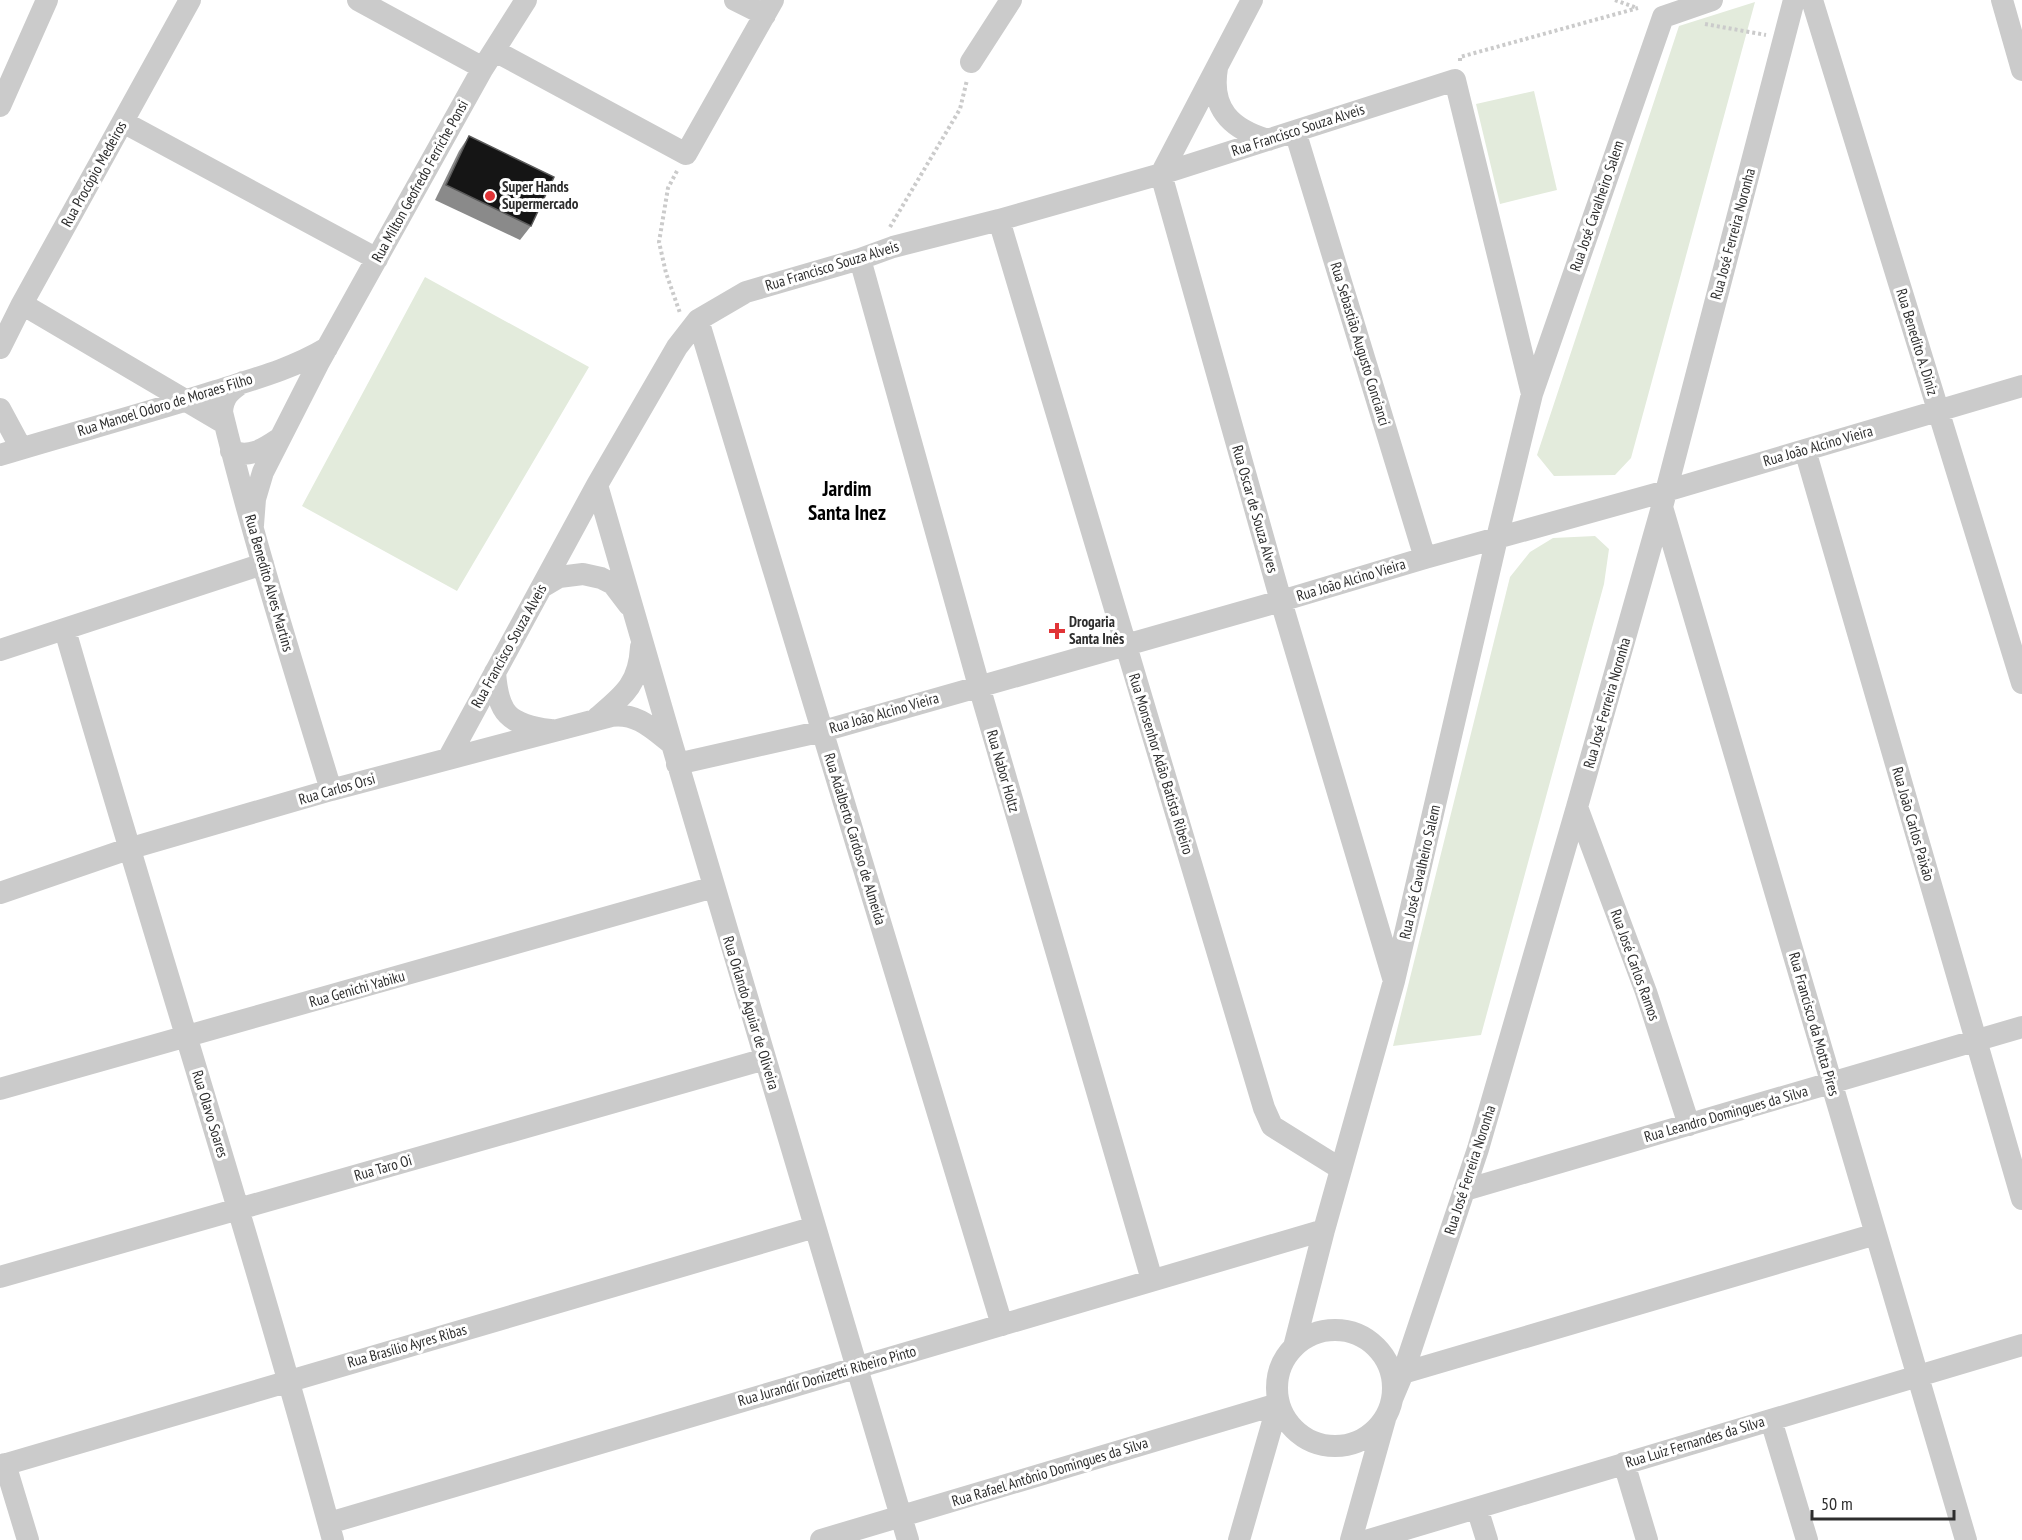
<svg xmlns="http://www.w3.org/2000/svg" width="2022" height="1540" font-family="'PT Sans Narrow',sans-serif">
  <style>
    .green { fill: #e3ebdc }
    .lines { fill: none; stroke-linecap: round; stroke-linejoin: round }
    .path { stroke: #cbcbcb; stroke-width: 4; stroke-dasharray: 3 3; stroke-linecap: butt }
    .street { stroke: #cbcbcb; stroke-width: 22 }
    .wall { fill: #8a8a8a }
    .building { fill: #151515; stroke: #5b5b5b; stroke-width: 1.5 }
    .poi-dot { fill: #e13437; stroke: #fff; stroke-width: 2 }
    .labels { text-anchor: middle; stroke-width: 6; stroke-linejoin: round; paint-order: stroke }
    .street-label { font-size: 15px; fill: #2e2e2e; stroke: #fff }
    .poi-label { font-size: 15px; font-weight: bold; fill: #2e2e2e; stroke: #fff; text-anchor: start }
    .district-label { font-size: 21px; font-weight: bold; fill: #000; stroke: #fff }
  </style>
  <rect width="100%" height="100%" fill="#fff"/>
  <path class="green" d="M1755,2l-124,456 -16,17 -61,1 -17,-21 142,-429z
    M1534,91l23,99 -57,14 -24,-100z
    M425,277l164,90 -132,224 -155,-85z
    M1595,536l14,13 -5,35 -123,451 -88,11 117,-469 20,-25 23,-14z"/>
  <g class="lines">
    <path class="path" d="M1615,0l22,8
      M1705,24l61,11
      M1460,61v-4l178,-49
      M677,171l-9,17 -9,54 7,31 14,40
      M890,227l70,-118 7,-29"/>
    <path class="street" d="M358,0l125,68
      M735,0l30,15
      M1252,0l-91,174 120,427 113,380
      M1812,0l210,683
      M2002,0l20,70
      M495,51l191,103 87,-154
      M971,62l40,-62
      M1217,68c-7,41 14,61 51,72
      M0,106l47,-106
      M123,122l254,137
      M1295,131l130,427
      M999,220l265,888 8,18 69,43
      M860,259l119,427 173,594
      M22,304l202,119
      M698,320l304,1005
      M0,348l22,-44 168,-304
      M243,382c-13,9 -20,14 -21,30 31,127 71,253 109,378
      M0,409l21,39
      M1805,450l217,749
      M231,451c19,8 34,-3 49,-13
      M0,455c72,-22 144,-41 216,-64 38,-12 76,-22 111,-43
      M597,485l75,259 236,796
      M1662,507l304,1033
      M253,525l2,-26 8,-27 55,-108 165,-296 43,-68
      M542,587l17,-10 24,-3 18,4 12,6 16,21
      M65,630c88,304 185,605 268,910
      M0,650l263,-86
      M495,672c3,42 13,52 55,58
      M598,717c26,-22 41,-33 43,-70
      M448,759l149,-274 80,-138 21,-27 48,-28 114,-33 33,-12 106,-27 162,-46 294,-94 77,314
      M677,764l146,-33 458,-130 144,-43 241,-67 356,-105
      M1577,807l69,185 43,133
      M0,893l128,-44 203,-59 280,-74c25,-4 42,13 61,28
      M0,1089l714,-202
      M1465,1190l557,-163
      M0,1277l765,-218
      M1277 1388a58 58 0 1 1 116 0a58 58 0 1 1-116 0Z
      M1294,1347l30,-117 70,-249 103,-443 35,-144 131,-377 49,-17
      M1403,1373l473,-139
      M1392,1399l11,-26 75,-224 99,-342 85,-300 132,-507
      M1771,1420l36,120
      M1624,1463l23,77
      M5,1464l23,76
      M0,1466l815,-239
      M1477,1508l10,32
      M329,1523l995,-293
      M821,1540l457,-136
      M1239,1540l39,-136
      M1351,1540l34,-121
      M1369,1540l653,-195"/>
  </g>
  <path class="wall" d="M469,136l62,90 -11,14 -85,-40 24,-49z"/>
  <path class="building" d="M469,136l85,41 -23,49 -85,-41z"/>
  <g class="poi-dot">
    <circle cx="490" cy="196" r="6"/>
    <path d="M1054 622h6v6h6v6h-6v6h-6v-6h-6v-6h6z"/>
  </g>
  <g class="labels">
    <g class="street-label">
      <text transform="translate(1298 130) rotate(-18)" y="5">Rua Francisco Souza Alveis</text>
      <text transform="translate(94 174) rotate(-61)" y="5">Rua Procópio Medeiros</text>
      <text transform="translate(420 181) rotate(-61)" y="5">Rua Milton Geofredo Ferriche Ponsi</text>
      <text transform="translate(1597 206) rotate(-71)" y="5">Rua José Cavalheiro Salem</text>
      <text transform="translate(1733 234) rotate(-75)" y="5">Rua José Ferreira Noronha</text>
      <text transform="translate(832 266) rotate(-17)" y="5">Rua Francisco Souza Alveis</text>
      <text transform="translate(1917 342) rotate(73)" y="5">Rua Benedito A. Diniz</text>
      <text transform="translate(1360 344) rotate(73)" y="5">Rua Sebastião Augusto Concianci</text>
      <text transform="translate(165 405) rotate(-17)" y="5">Rua Manoel Odoro de Moraes Filho</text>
      <text transform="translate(1818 446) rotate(-16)" y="5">Rua João Alcino Vieira</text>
      <text transform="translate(1255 509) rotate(74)" y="5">Rua Oscar de Souza Alves</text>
      <text transform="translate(1351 580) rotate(-17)" y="5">Rua João Alcino Vieira</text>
      <text transform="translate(269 583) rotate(74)" y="5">Rua Benedito Alves Martins</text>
      <text transform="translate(509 646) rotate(-61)" y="5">Rua Francisco Souza Alveis</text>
      <text transform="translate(1607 703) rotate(-74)" y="5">Rua José Ferreira Noronha</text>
      <text transform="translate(884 713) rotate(-16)" y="5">Rua João Alcino Vieira</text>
      <text transform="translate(1161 764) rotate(73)" y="5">Rua Monsenhor Adão Batista Ribeiro</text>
      <text transform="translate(1003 771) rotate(74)" y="5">Rua Nabor Holtz</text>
      <text transform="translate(337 789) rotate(-16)" y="5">Rua Carlos Orsi</text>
      <text transform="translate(1913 824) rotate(74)" y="5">Rua João Carlos Paixão</text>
      <text transform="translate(855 839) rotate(73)" y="5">Rua Adalberto Cardoso de Almeida</text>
      <text transform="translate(1420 872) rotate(-77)" y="5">Rua José Cavalheiro Salem</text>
      <text transform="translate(1635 965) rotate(70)" y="5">Rua José Carlos Ramos</text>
      <text transform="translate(357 989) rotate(-16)" y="5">Rua Genichi Yabiku</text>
      <text transform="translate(751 1013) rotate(73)" y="5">Rua Orlando Aguiar de Oliveira</text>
      <text transform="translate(1814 1024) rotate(74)" y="5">Rua Francisco da Motta Pires</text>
      <text transform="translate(210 1114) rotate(73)" y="5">Rua Olavo Soares</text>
      <text transform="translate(1726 1114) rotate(-16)" y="5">Rua Leandro Domingues da Silva</text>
      <text transform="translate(383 1168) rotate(-16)" y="5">Rua Taro Oi</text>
      <text transform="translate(1470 1170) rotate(-72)" y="5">Rua José Ferreira Noronha</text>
      <text transform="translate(407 1346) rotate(-16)" y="5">Rua Brasílio Ayres Ribas</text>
      <text transform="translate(827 1376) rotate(-16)" y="5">Rua Jurandir Donizetti Ribeiro Pinto</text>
      <text transform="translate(1695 1442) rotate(-17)" y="5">Rua Luiz Fernandes da Silva</text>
      <text transform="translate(1050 1472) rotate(-17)" y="5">Rua Rafael Antônio Domingues da Silva</text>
    </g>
    <g class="poi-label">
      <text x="502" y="192">Super Hands<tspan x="502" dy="17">Supermercado</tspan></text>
      <text x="1069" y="627">Drogaria<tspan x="1069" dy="17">Santa Inês</tspan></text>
    </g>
    <g class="district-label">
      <text x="847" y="496">Jardim<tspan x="847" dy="24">Santa Inez</tspan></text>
    </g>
  </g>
  <path d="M1812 1510v9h142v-9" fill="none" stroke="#2e2e2e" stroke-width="3"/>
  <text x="1821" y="1510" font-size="18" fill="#2e2e2e" stroke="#ffffff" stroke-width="4.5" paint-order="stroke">50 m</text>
</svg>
